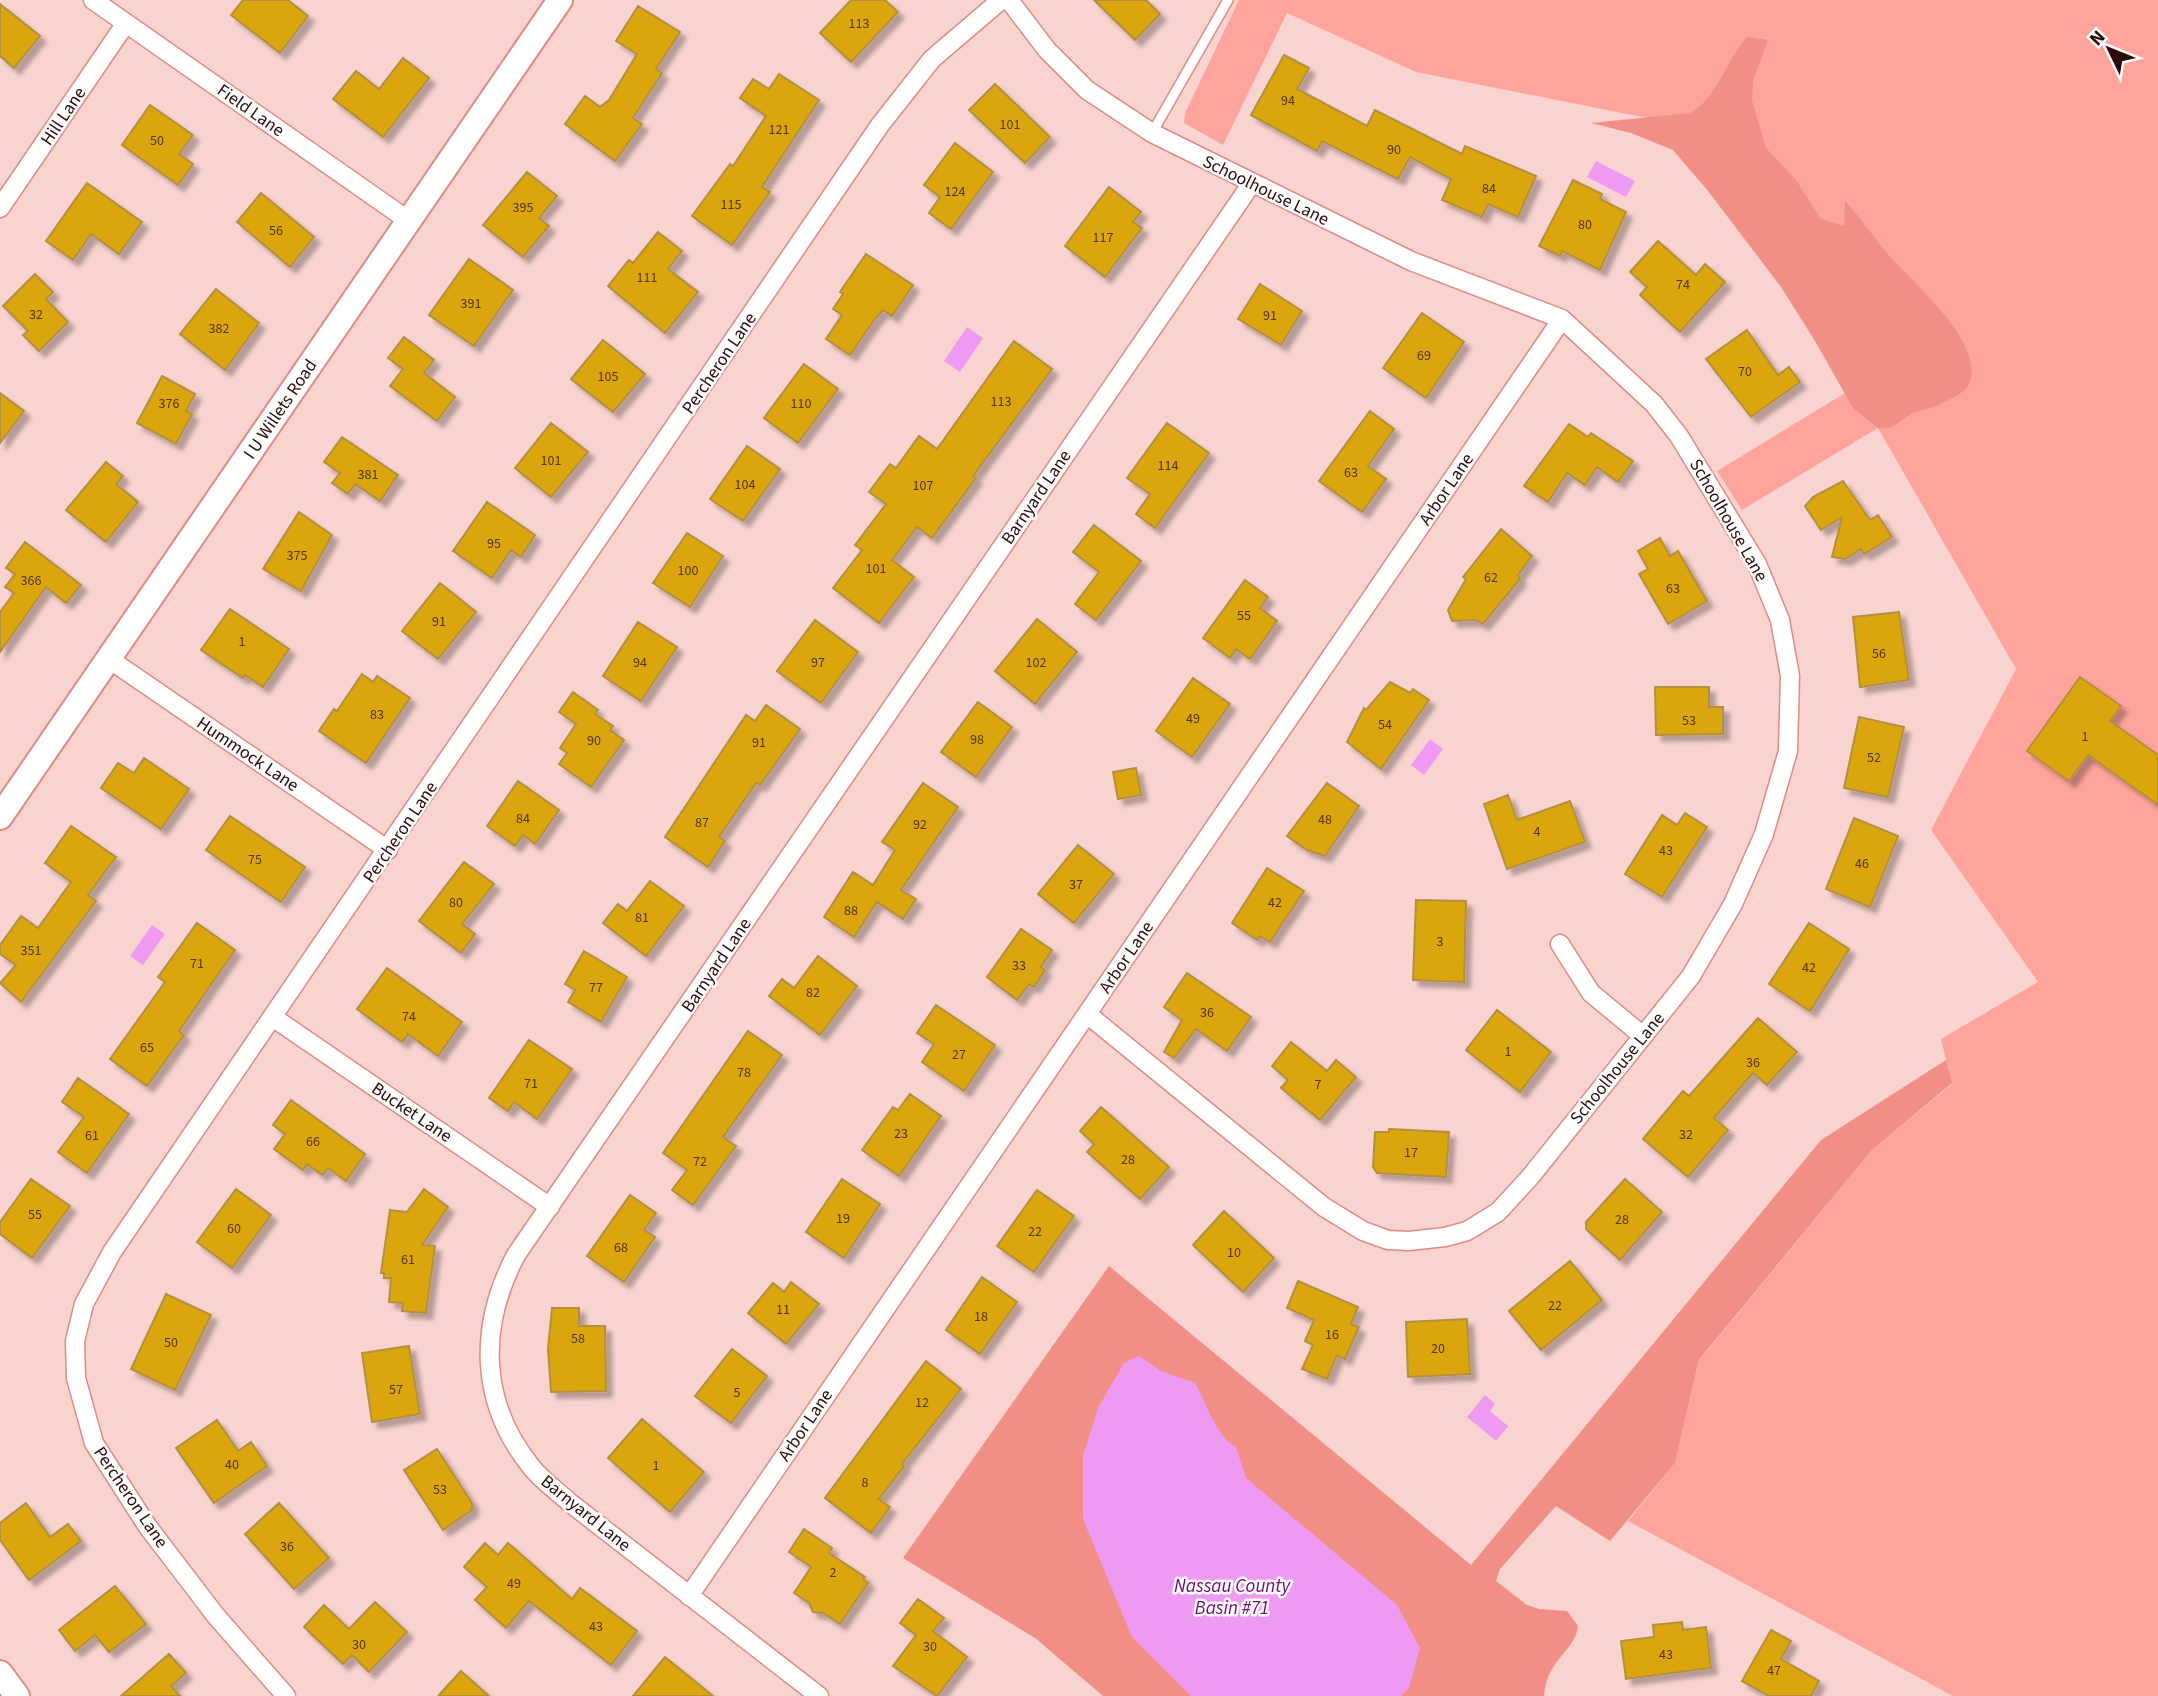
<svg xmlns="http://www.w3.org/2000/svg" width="2158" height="1696" font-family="'Source Sans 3',sans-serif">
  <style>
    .green { fill: #fea49c }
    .forest { fill: #f18f87 }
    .water { fill: #ee9af3 }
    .building { fill: #daa50f; stroke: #b39040; stroke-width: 2; filter: url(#shadow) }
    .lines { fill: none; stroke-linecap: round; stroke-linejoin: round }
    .lane-casing { stroke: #e08a83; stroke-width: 12 }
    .street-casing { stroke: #e08a83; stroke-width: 21 }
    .secondary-casing { stroke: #e08a83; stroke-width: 28 }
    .lane { stroke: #fff; stroke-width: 9 }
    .street { stroke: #fff; stroke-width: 18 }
    .secondary { stroke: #fff; stroke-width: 24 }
    .labels { text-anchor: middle; stroke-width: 5; stroke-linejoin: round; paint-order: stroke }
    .number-label { font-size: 14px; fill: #57320b }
    .street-label { font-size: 18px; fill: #2b0b0a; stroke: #fefefe }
    .water-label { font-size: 19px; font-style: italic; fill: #73057a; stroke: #fefefe }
  </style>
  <defs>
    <filter id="shadow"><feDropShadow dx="6" dy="6" stdDeviation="2" flood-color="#0004"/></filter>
  </defs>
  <rect width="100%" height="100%" fill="#f8d3cf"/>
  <path class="green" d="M1239,0h919v1696h-205l-325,-175 47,-58 24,-102 173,-211 80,-66 -11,-45 97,-57 -107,-152 85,-161 -138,-241 -136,82 -25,-39 138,-84 -148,-257 -291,-58 -129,-59 -64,132 -39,-22 1,-10z"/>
  <path class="forest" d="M1747,37l21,3 -15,41 -1,19 14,48 30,32 25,39 23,7 1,-25c17,18 30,39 47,58 24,26 91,83 78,123 -4,11 -18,16 -29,22 -9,5 -22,5 -30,10 -12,7 -17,16 -33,14l-25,-20 -38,-67 -34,-54 -73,-96 -35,-41 -42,-17 -40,-10 99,-10c27,-14 36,-53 57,-76z
    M1946,1060l6,23 -80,67 -173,210 -24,103 -65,78 -54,-35 -56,63 -4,12 31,24 12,4 28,2 11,15c-3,26 -31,32 -34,70h-441l-68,-58 -132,-80 206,-292 362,299 350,-425z"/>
  <path class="water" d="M1596,161l39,20 -9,16 -39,-20z
    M967,327l16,11 -23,34 -16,-11z
    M1430,739l13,10 -19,26 -13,-10z
    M152,925l13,9 -22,31 -13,-9z
    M1139,1356l22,15 34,12c12,21 21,54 41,64l10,31 151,127 23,43 -11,40 -8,8h-210l-59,-59 -49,-118v-63l15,-48 26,-45z
    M1485,1395l10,9 -5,7 18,15 -12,15 -29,-24z"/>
  <path class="building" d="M243,0h45l20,16 -28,37 -49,-38z
    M851,0h34l13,12 -47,50 -31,-29z
    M1094,0h52l14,14 -25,26z
    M0,4l40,32 -26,32 -14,-12z
    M638,6l42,26 -24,37 6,4 -29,45 9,6 -27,37 -50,-37 20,-28 15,11 9,-7 28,-46 -21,-13z
    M1284,55l25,13 -12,21 70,37 8,-16 87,44 3,-8 71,30 -18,41 -30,-13 -6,13 -40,-17 9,-21 -41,-22 -12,22 -76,-38 -5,10 -66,-36z
    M403,58l26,20 -46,59 -50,-38 23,-28 23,18z
    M779,74l40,26 -57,87 8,5 -38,53 -40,-29 38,-52 3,2 33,-50 -26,-18 13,-19 16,10z
    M995,84l55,53 -25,26 -56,-53z
    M150,105l43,30 -14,19 14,10 -15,21 -56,-40z
    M955,143l38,29 -42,57 -22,-16 11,-16 -16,-12z
    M527,172l30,24 -18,22 10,8 -26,31 -40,-32z
    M1573,180l29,14 -2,5 26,13 -26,58 -38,-19 -2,5 -21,-10z
    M87,183l55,39 -23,32 -28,-20 -18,26 -27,-19z
    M1109,187l32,25 -8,10 9,6 -37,49 -40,-31z
    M261,193l53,44 -24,30 -53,-45z
    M658,232l24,19 -14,18 30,23 -33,41 -57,-47 21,-26 4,3z
    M1658,241l38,34 9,-11 20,18 -45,50 -40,-37 7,-8 -17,-15z
    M866,254l47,31 -21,31 -9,-6 -8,9 -25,36 -24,-16 16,-24 -9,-6 10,-15 -3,-2z
    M469,259l44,31 -39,56 -45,-31z
    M35,274l18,18 -7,7 22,23 -29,29 -16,-16 5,-4 -25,-25z
    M1260,284l42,27 -21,34 -43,-26z
    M216,289l43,34 -34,47 -45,-36z
    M1422,313l42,29 -38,56 -43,-30z
    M1747,330l31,45 11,-8 11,15 -49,35 -45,-58z
    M404,337l30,23 -10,13 31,24 -18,24 -47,-35 13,-17 -15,-11z
    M603,340l42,34 -32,38 -42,-33z
    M1014,341l38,28 -79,107 3,2 -44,60 -15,-11 -25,33 22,17 -35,46 -46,-35 29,-38 -7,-5 31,-41 -17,-12 21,-28 6,4 23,-32 18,13z
    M804,364l34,25 -40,54 -34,-25z
    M162,376l33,18 -9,17 6,3 -16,30 -39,-21z
    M0,393l24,18 -24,32z
    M1370,411l24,18 -26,37 18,13 -24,33 -43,-31z
    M551,423l37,29 -37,45 -36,-29z
    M1167,423l42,30 -54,75 -19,-14 14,-20 -23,-16z
    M1569,424l19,13 3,-4 42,28 -15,21 -21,-15 -12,18 -18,-12 -19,29 -24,-16z
    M342,437l56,38 -18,26 -25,-17 -7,10 -16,-11 8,-10 -16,-11z
    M747,446l33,23 -37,52 -33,-22z
    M106,462l17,14 -7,8 22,18 -32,40 -40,-32z
    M1843,481l27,39 8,-5 14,22 -28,17 -3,-5 -16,10 -13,-2 10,-40 -21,13 -16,-24 8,-9z
    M487,502l48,33 -14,22 -10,-7 -19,28 -39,-27z
    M299,512l33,23 -31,56 -38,-22z
    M1094,525l47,36 -45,59 -21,-16 24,-32 -26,-20z
    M1501,529l31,27 -14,19 2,4 -37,45 -7,-4 -24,1 -4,-11 18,-31 -3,-2z
    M687,533l36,23 -33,51 -37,-24z
    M1660,538l10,18 8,-5 29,50 -39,23 -29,-50 9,-5 -10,-18z
    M25,542l56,43 -15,18 -20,-16 -46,65v-40l14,-19 -9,-6 10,-13 -9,-6z
    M1245,580l23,17 -8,11 17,13 -27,38 -14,-10 -6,9 -27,-20z
    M440,583l36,29 -38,47 -36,-28z
    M230,609l59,40 -26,38 -18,-12 -2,3 -42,-28z
    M1899,612l10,68 -49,7 -7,-70z
    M1037,619l40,33 -42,52 -40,-33z
    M815,620l43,32 -37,51 -44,-32z
    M638,622l39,25 -36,54 -38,-25z
    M362,674l11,8 4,-6 33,22 -44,65 -47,-32 15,-22 3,2z
    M2080,677l41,29 -11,15 48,34v50l-70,-50 -19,26 -42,-30z
    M1193,678l37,26 -38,53 -36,-26z
    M1390,682l20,11 3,-4 16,11 -48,69 -34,-27 17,-34 2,2z
    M1655,687h54v20h14v27l-67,1z
    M573,692l25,18 -3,4 18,12 -3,4 14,10 -33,47 -32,-23 8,-11 -7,-5 16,-24 -17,-12z
    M978,702l34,25 -36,50 -35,-25z
    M766,705l34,24 -40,56 -4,-2 -37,54 6,4 -17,26 -43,-30 81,-122 9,6z
    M1859,717l45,10 -16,70 -44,-9z
    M144,758l45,31 -28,40 -60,-41 17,-25 16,10z
    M1136,768l5,27 -23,4 -5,-27z
    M518,781l41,29 -24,34 -12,-9 -8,11 -28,-20z
    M923,783l35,24 -57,83 15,9 -13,20 -26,-17 -23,35 -30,-20 29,-45 20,13 22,-35 -13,-8z
    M1327,783l32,23 -34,50 -18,-6 -20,-14z
    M1508,795l9,25 53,-19 15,41 -78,27 -23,-65z
    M1685,813l22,14 -45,70 -37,-23 37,-59 15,10z
    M230,816l75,51 -24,35 -75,-52z
    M1854,818l44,18 -28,71 -44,-18z
    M71,826l45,31 -28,38 8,6 -75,101 -21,-19 16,-18 -16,-11v-9l21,-29 17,12 33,-46 -26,-19z
    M1078,845l36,29 -40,49 -36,-29z
    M464,862l30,22 -32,40 13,10 -14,19 -42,-32z
    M1267,868l37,23 -34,51 -10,-6 -3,4 -25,-17z
    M650,881l34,25 -38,50 -43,-33 15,-19 9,7z
    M1416,900l50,1 -2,81 -51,-2z
    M197,923l38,27 -56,81 5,4 -37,51 -37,-27 55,-77 -7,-5z
    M1809,923l40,26 -39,62 -41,-27z
    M1021,929l31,21 -11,17 4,3 -11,17 -5,-3 -12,16 -30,-23z
    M584,951l43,26 -26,45 -33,-20 7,-12 -10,-6z
    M818,956l39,30 -37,49 -51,-39 13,-17 12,9z
    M387,968l75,54 -24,34 -30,-22 -6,8 -45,-33z
    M1187,973l64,44 -24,34 -31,-22 -22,29 -10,-6 18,-32 -18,-13z
    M936,1005l59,40 -31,46 -42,-29 12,-18 -17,-11z
    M1497,1010l54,42 -31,40 -54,-42z
    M1758,1018l39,34 -30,33 -14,-12 -39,45 14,12 -40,47 -45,-38 40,-48 6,5z
    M748,1031l34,24 -59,82 13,9 -43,59 -21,-15 15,-20 -24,-17z
    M529,1040l43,29 -35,50 -23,-17 -6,9 -19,-13z
    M1291,1042l36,29 9,-11 20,17 -36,43 -39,-32 7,-8 -16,-14z
    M78,1078l51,36 -42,59 -29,-21 26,-35 -22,-15z
    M910,1094l31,22 -42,60 -37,-26 31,-43 5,3z
    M291,1100l74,54 -19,27 -18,-13 -6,7 -15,-11 -4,6 -29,-21 11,-15 -12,-9z
    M1101,1107l68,60 -29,32 -53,-47 7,-8 -14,-13z
    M1389,1129l60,3 -3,45 -69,-4 -4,-6 2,-35h14z
    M31,1179l39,27 -38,52 -32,-24v-12z
    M842,1179l38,25 -36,54 -38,-26z
    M1625,1179l37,33 -42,48 -34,-31v-7z
    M236,1189l35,26 -39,53 -35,-26z
    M424,1189l24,18 -26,38 13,1 -9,67 -24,-2 1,-8 -14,-1 2,-24h-7v-5h-3l9,-63 17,2z
    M1037,1190l37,26 -40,56 -37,-26z
    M630,1195l26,18 -12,17 11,7 -31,45 -37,-26z
    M1224,1211l50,47 -31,34 -50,-47z
    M1570,1261l32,39 -61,50 -32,-39z
    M982,1277l35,25 -37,52 -34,-24z
    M1298,1281l60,26 -7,17 8,3 -14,32 -8,-4 -10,24 -25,-10 11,-24 -8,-4 9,-21 -27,-12z
    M791,1282l28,22 -33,40 -38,-31 25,-30 11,9z
    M166,1294l45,21 -36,75 -44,-21z
    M552,1308h27v18h26l1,65 -55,1 -3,-43z
    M1467,1319l3,55 -62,3 -2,-55z
    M409,1346l11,68 -48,8 -10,-69z
    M732,1349l35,27 -36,47 -36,-27z
    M926,1361l35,28 -59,75 2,2 -25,33 11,8 -19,26 -46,-35z
    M642,1419l62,53 -34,40 -62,-54z
    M217,1420l21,31 13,-9 16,24 -53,37 -38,-55z
    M437,1449l35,54v7l-29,20 -39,-60z
    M26,1503l24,34 18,-13 13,17 -52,39 -29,-40v-17z
    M279,1503l50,55 -35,31 -49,-55z
    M804,1529l28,19 -3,5 36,24 -2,2 5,4 -28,41 -17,-11 -10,-1 -4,-9 -15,-10 17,-26 -22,-15z
    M485,1543l13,12 10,-12 64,56 8,-11 57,43 -26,34 -82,-64 -23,27 -31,-28 12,-13 -23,-20z
    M115,1586l31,38 -37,28 -14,-17 -20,16 -16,-21z
    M918,1599l26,19 -11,13 34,26 -30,39 -44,-30 23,-31 -16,-12z
    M375,1602l32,30 -38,40 -17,-17 -9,9 -39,-37 20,-22 25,24z
    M1682,1622l1,8 23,-3 5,41 -85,11 -5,-38 33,-4 -1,-12z
    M1771,1630l20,11 -10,18 38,22 -8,15h-42l-27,-15z
    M169,1654l17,19 -15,13 9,10h-59z
    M665,1657l48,39h-80z
    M461,1671l28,25h-51z"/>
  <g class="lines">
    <g class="lane-casing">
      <path id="lane" d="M1152,133l76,-133"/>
    </g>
    <g class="street-casing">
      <path id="street" d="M93,0l316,221
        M1009,0l38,50 40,40 65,43 259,128 151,58 92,85 25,32 78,128 23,56 10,56 -2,75 -24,83 -31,70 -42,72 -160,200 -33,36 -31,19 -22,6 -36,4 -21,-1 -25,-9 -39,-24 -237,-193
        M0,208l126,-185
        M109,659l279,191
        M1560,944l31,49 52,43
        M274,1018l276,189
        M689,1596l873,-1277
        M286,1696l-70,-80 -68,-89 -54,-84 -18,-65 -1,-37 9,-37 28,-52 768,-1127 52,-66 69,-59
        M819,1696l-250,-194c-12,-11 -26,-21 -36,-33 -54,-65 -55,-142 -17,-214l736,-1072"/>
    </g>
    <g class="secondary-casing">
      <path id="secondary" d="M0,817l560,-817
        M0,1673l17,23"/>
    </g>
    <use href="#lane" class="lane"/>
    <use href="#street" class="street"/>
    <use href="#secondary" class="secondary"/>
  </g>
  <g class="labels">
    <g class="number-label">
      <text x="859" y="28">113</text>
      <text x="1288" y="105">94</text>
      <text x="1010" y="129">101</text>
      <text x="779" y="134">121</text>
      <text x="157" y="145">50</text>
      <text x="1394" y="154">90</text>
      <text x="1489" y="193">84</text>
      <text x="955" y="196">124</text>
      <text x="731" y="209">115</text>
      <text x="523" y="212">395</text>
      <text x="1585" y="229">80</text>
      <text x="276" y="235">56</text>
      <text x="1103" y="242">117</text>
      <text x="647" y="282">111</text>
      <text x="1683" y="289">74</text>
      <text x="471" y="308">391</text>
      <text x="36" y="319">32</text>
      <text x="1270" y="320">91</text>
      <text x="219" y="333">382</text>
      <text x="1424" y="360">69</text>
      <text x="1745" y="376">70</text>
      <text x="608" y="381">105</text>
      <text x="1001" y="406">113</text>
      <text x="169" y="408">376</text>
      <text x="801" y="408">110</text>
      <text x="551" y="465">101</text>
      <text x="1168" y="470">114</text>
      <text x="1351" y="477">63</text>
      <text x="368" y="479">381</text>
      <text x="745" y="489">104</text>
      <text x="923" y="490">107</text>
      <text x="494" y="548">95</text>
      <text x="297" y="560">375</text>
      <text x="876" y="573">101</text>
      <text x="688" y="575">100</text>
      <text x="1491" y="582">62</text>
      <text x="31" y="585">366</text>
      <text x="1673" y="593">63</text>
      <text x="1244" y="620">55</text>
      <text x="439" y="626">91</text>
      <text x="242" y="646">1</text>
      <text x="1879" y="658">56</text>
      <text x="640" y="667">94</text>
      <text x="818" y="667">97</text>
      <text x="1036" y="667">102</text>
      <text x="377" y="719">83</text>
      <text x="1193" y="723">49</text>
      <text x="1689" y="725">53</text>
      <text x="1385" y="729">54</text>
      <text x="2085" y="741">1</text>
      <text x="977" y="744">98</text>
      <text x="594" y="745">90</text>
      <text x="759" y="747">91</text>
      <text x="1874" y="762">52</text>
      <text x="523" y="823">84</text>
      <text x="1325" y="824">48</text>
      <text x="702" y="827">87</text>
      <text x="920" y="829">92</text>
      <text x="1537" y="836">4</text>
      <text x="1666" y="855">43</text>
      <text x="255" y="864">75</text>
      <text x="1862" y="868">46</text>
      <text x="1076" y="889">37</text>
      <text x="456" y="907">80</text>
      <text x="1275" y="907">42</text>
      <text x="851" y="915">88</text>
      <text x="642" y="922">81</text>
      <text x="1440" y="946">3</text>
      <text x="31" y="955">351</text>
      <text x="197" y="968">71</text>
      <text x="1019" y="970">33</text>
      <text x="1809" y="972">42</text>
      <text x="596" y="992">77</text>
      <text x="813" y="997">82</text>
      <text x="1207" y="1017">36</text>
      <text x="409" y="1021">74</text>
      <text x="147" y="1052">65</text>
      <text x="1508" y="1056">1</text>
      <text x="959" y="1059">27</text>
      <text x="1753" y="1067">36</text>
      <text x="744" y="1077">78</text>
      <text x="531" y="1088">71</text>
      <text x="1318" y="1089">7</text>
      <text x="901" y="1138">23</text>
      <text x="1686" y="1139">32</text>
      <text x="92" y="1140">61</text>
      <text x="313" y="1146">66</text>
      <text x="1411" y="1157">17</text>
      <text x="1128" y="1164">28</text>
      <text x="700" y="1166">72</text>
      <text x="35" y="1219">55</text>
      <text x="843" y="1223">19</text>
      <text x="1622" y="1224">28</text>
      <text x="234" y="1233">60</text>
      <text x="1035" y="1236">22</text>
      <text x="621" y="1252">68</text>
      <text x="1234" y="1257">10</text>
      <text x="408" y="1264">61</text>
      <text x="1555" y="1310">22</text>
      <text x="783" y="1314">11</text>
      <text x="981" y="1321">18</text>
      <text x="1332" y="1339">16</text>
      <text x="578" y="1343">58</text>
      <text x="171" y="1347">50</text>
      <text x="1438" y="1353">20</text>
      <text x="396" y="1394">57</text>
      <text x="737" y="1397">5</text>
      <text x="922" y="1407">12</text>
      <text x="232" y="1469">40</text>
      <text x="656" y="1470">1</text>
      <text x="865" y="1487">8</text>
      <text x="440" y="1494">53</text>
      <text x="287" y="1551">36</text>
      <text x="833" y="1577">2</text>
      <text x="514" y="1588">49</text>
      <text x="596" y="1631">43</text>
      <text x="359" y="1649">30</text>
      <text x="930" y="1651">30</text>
      <text x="1666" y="1659">43</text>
      <text x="1774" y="1675">47</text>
    </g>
    <g class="street-label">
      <text transform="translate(251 110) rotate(35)" y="6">Field Lane</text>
      <text transform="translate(63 116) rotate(-56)" y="6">Hill Lane</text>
      <text transform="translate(1266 190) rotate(26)" y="6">Schoolhouse Lane</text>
      <text transform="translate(719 363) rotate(-56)" y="6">Percheron Lane</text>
      <text transform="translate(280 409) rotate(-56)" y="6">I U Willets Road</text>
      <text transform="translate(1446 489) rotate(-56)" y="6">Arbor Lane</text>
      <text transform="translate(1036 497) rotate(-56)" y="6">Barnyard Lane</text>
      <text transform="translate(1729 520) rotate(60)" y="6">Schoolhouse Lane</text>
      <text transform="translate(248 754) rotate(34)" y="6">Hummock Lane</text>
      <text transform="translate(400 832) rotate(-56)" y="6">Percheron Lane</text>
      <text transform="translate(1126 957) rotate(-56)" y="6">Arbor Lane</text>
      <text transform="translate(716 965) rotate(-56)" y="6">Barnyard Lane</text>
      <text transform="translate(1617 1068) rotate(-51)" y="6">Schoolhouse Lane</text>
      <text transform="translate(412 1112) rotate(34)" y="6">Bucket Lane</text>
      <text transform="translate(805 1425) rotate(-56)" y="6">Arbor Lane</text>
      <text transform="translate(131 1497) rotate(56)" y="6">Percheron Lane</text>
      <text transform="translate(586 1513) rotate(39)" y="6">Barnyard Lane</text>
    </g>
    <g class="water-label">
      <text x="1232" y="1592">Nassau County<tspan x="1232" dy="22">Basin #71</tspan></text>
    </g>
  </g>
  <g transform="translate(2109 49) rotate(313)" stroke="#fefefe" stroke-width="5" paint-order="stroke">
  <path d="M0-5L12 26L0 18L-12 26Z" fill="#2b0b0a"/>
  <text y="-10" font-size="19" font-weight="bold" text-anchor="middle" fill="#2b0b0a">N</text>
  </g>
</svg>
